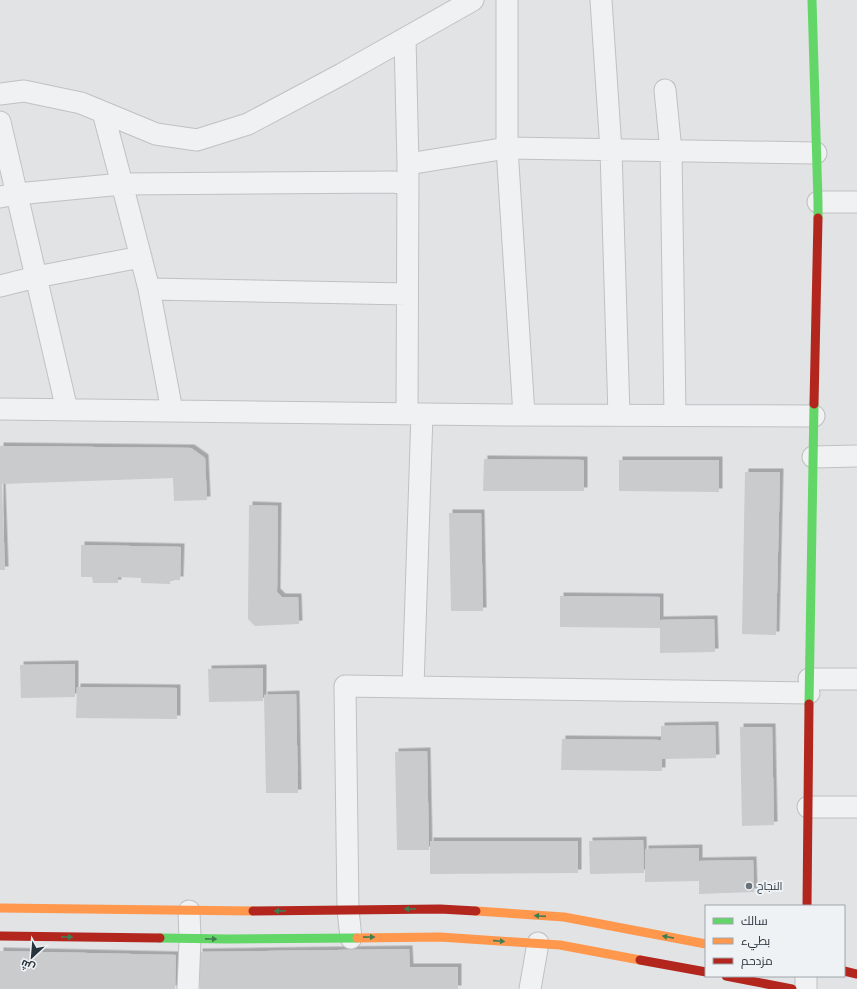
<svg xmlns="http://www.w3.org/2000/svg" width="857" height="989" font-family="'Exo 2',Cairo,sans-serif">
  <style>
    .building { fill: #c9cbcd; filter: url(#shadow) }
    .lines { fill: none; stroke-linecap: round; stroke-linejoin: round }
    .street-casing { stroke: #bfc1c3; stroke-width: 23 }
    .street { stroke: #f0f1f2; stroke-width: 21 }
    .fast { stroke: #63d668; stroke-width: 9 }
    .slow { stroke: #ff974d; stroke-width: 9 }
    .jam { stroke: #b3261e; stroke-width: 9 }
    .oneway { fill: #437c50 }
    .poi-dot { fill: #697178; stroke: #eef2f5; stroke-width: 1.5 }
    .labels { text-anchor: middle; stroke-width: 4; stroke-linejoin: round; paint-order: stroke }
    .poi-label { font-size: 11px; fill: #29333d; stroke: #eef2f5; text-anchor: start }
  </style>
  <defs>
    <filter id="shadow"><feDropShadow dx="3.5" dy="-3.5" stdDeviation="0" flood-color="#0004"/></filter>
  </defs>
  <rect width="100%" height="100%" fill="#e1e3e5"/>
  <path class="building" d="M0,446l191,2 14,10 2,42 -33,1 -1,-23 -171,6 3,86h-5z
    M484,459l100,1v31h-101z
    M619,460h100v32l-100,-1z
    M745,472h35l-4,163 -34,-1z
    M249,505l29,1 -1,86 5,5h16l1,27 -44,2 -7,-7z
    M449,513h32l2,98h-32z
    M81,545l100,2 -1,33h-10v4l-29,-1v-5l-23,-1v6h-25l-1,-6h-11z
    M560,596l100,1v23l54,-1 1,33 -55,1v-25l-100,-1z
    M75,664v33l-54,1 -1,-33z
    M263,668v33l-54,1 -1,-33z
    M77,687l100,1v31l-101,-1z
    M296,694l2,99h-32l-2,-98z
    M715,725l1,33 -54,1v12l-101,-1 1,-31 99,1v-14z
    M740,727h32l2,98 -32,1z
    M427,751l2,99h-32l-2,-98z
    M643,840l1,33 -54,1 -1,-33z
    M430,841h148v32l-148,1z
    M699,848v13l54,-1 1,32 -55,2v-13l-54,1v-33z
    M409,949l1,18h48v22h-258l-1,-37z
    M0,951l176,4 -1,34h-175z"/>
  <g class="lines">
    <g class="street-casing">
      <path id="street" d="M507,0v148l17,267
        M601,0l10,150 8,265
        M405,39l3,125 -1,250
        M665,90l6,61 4,264
        M0,94l24,-3 57,12 75,31 41,6 51,-16 94,-50 131,-74
        M103,112l19,72 27,105 23,122
        M0,122l67,288
        M408,164l99,-16 309,5
        M0,197l17,-3 105,-10 271,-2 15,2
        M818,202h39
        M0,286l36,-9 105,-20
        M149,289l258,5
        M0,409l508,6 306,1
        M813,457l44,-1
        M809,679h48
        M413,687l9,-273
        M808,807h49
        M351,938l-3,-28 -3,-224 464,7
        M188,989l2,-50 -1,-28
        M530,989l8,-46
        M806,989v-13"/>
    </g>
    <use href="#street" class="street"/>
    <path class="fast" d="M812,0l6,202v16
      M809,704l5,-300
      M160,938l68,1 129,-1"/>
    <path class="slow" d="M0,908l253,3
      M476,911l88,6 142,27
      M357,938l83,-1 120,8 80,15"/>
    <path class="jam" d="M814,404l4,-186
      M807,906l2,-202
      M253,911l187,-2 36,2
      M0,936l160,2
      M640,960l66,12
      M844,971l13,3
      M726,976l66,13"/>
  </g>
  <defs><path id="oneway-solid" d="M-6-.8H1V-3.2L6.5 0L1 3.2V.8H-6Z"/></defs>
  <g class="oneway">
    <use href="#oneway-solid" transform="translate(410 909) rotate(179)"/>
    <use href="#oneway-solid" transform="translate(280 911) rotate(179)"/>
    <use href="#oneway-solid" transform="translate(540 916) rotate(-176)"/>
    <use href="#oneway-solid" transform="translate(67 937) rotate(1)"/>
    <use href="#oneway-solid" transform="translate(369 937) rotate(-1)"/>
    <use href="#oneway-solid" transform="translate(668 937) rotate(-169)"/>
    <use href="#oneway-solid" transform="translate(211 939) rotate(1)"/>
    <use href="#oneway-solid" transform="translate(499 941) rotate(4)"/>
  </g>
  <circle class="poi-dot" cx="749" cy="886" r="4"/>
  <g class="labels">
    <g class="poi-label">
      <text x="757" y="890">النجاح</text>
    </g>
  </g>
  <rect x="705" y="905" width="140" height="72" fill="#eef2f5" stroke="#9fa6ab"/>
  <rect x="713" y="918" width="20" height="6" fill="#63d668" stroke="#9fa6ab"/>
  <text x="741" y="925" font-size="12" fill="#29333d">سالك</text>
  <rect x="713" y="938" width="20" height="6" fill="#ff974d" stroke="#9fa6ab"/>
  <text x="741" y="945" font-size="12" fill="#29333d">بطيء</text>
  <rect x="713" y="958" width="20" height="6" fill="#b3261e" stroke="#9fa6ab"/>
  <text x="741" y="965" font-size="12" fill="#29333d">مزدحم</text>
  <g transform="translate(32 957) rotate(206)" stroke="#eef2f5" stroke-width="3" paint-order="stroke">
  <path d="M0-3L7 15L0 10L-7 15Z" fill="#29333d"/>
  <text y="-6" font-size="11" font-weight="bold" text-anchor="middle" fill="#29333d">ش</text>
  </g>
</svg>
